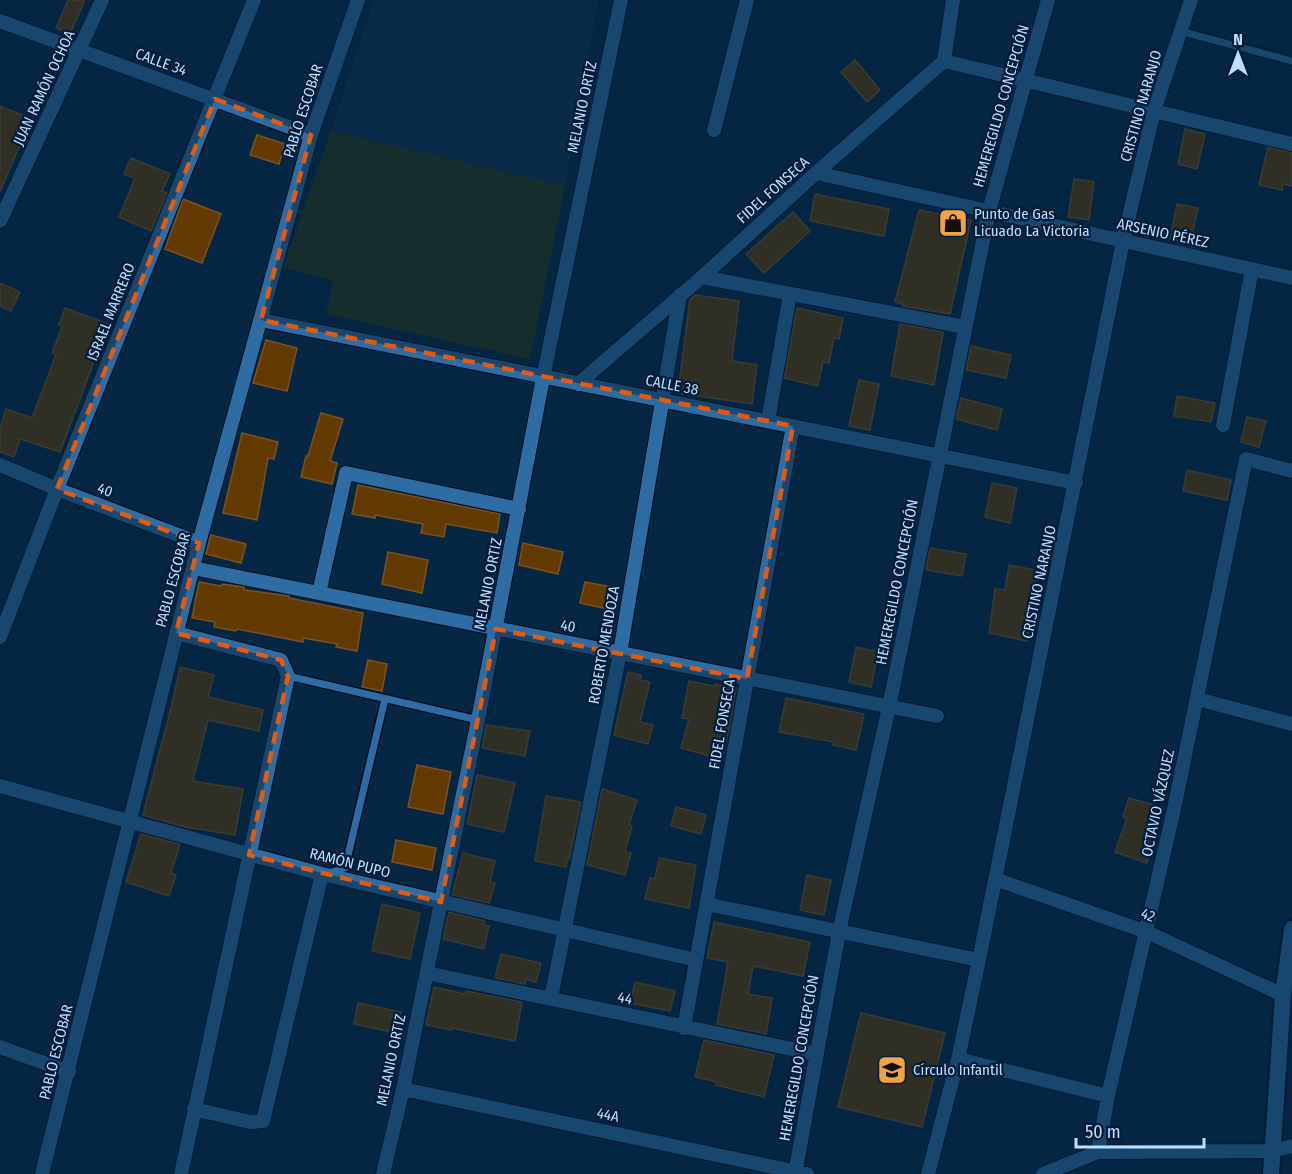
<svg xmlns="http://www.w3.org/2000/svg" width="1292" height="1174" font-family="'Fira Sans Condensed',sans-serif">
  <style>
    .built { fill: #0b3251 }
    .green { fill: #283613 }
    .building { fill: #633b00; stroke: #7c521e; stroke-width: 1.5 }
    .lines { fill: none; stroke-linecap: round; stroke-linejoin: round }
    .service-casing { stroke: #011021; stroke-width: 10 }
    .minor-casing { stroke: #011021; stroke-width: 16 }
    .tertiary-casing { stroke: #011021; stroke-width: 20 }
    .service { stroke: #2e6da4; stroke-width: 7 }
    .minor { stroke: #2e6da4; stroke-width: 14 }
    .tertiary { stroke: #2e6da4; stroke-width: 16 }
    .marked { fill: none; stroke: #e8590c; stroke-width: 4.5; stroke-dasharray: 12 8; stroke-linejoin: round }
    .labels { text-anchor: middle; stroke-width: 4.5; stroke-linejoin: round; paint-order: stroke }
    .street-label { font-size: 15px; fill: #bfdefd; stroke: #001d39 }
    .poi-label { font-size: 15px; fill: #bfdefd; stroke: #001d39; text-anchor: start }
  </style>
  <rect width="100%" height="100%" fill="#052744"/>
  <path class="built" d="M374,0h224l-33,186 -234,-55z"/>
  <path class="green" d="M331,131l234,55 -35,173 -204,-45 7,-33 -50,-14z"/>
  <path class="building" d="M68,0h17l-15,34 -14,-6z
    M855,60l25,30 -13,12 -26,-30z
    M0,106l31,13 -31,73z
    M1185,129l20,5 -8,35 -19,-5z
    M257,135l28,9 -6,20 -29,-9z
    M1268,147l24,6v33l-9,-2 -1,6 -23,-5z
    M131,158l39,16 -8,17 5,2 -16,38 -32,-14 16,-39 -11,-4z
    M1074,179l20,3 -5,38 -21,-3z
    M815,194l74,15 -5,27 -74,-15z
    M183,199l38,15 -19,49 -37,-14z
    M1177,204l21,4 -8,36 -20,-5z
    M919,210l52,10 -21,94 -47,-8v-2l-8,-2z
    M793,212l17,19 -46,42 -18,-19z
    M0,283l20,9 -9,19 -11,-5z
    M695,295l44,6 -7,60 25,4 -5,39 -74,-11 12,-94z
    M65,308l43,16 -48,128 -40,-13 -6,18 -14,-5v-24l6,-19 26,9 24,-63 -4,-2 10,-26 -3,-2z
    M797,308l46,10 -4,21 -5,-1 -5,25 -6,-1 -5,24 -34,-8z
    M900,324l43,8 -9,53 -43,-9z
    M266,340l31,8 -10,43 -34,-8z
    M971,346l40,9 -5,23 -40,-8z
    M859,380l20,4 -9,46 -21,-4z
    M1177,396l38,7 -4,19 -37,-6z
    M961,398l41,11 -5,21 -41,-11z
    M321,413l22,6 -13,42 7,2 -5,21 -31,-7 5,-21h2z
    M1247,417l19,4 -7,26 -18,-5z
    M242,433l36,9 -4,17 -6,-1 -11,62 -34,-7z
    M1187,470l44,10 -4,20 -44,-9z
    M992,483l25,5 -7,35 -25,-6z
    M358,485l142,29 -3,19 -51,-9 -2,13 -23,-4 2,-9 -48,-9v3l-23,-4z
    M211,535l35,9 -5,19 -35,-9z
    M523,543l40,9 -5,22 -39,-9z
    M930,548l36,6 -4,22 -36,-6z
    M388,552l40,8 -6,33 -40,-9z
    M1009,565l31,6 -13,70 -38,-8 6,-44 10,1z
    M199,582l22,4 1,-2 22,3v3l45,6v2l74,15 -6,38 -21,-4 1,-3 -34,-6v4l-66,-13 -1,2 -22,-4 1,-5 -23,-4z
    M585,582l33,6 -5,22 -33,-7z
    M856,647l22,5 -7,35 -22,-5z
    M368,660l19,4 -5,27 -20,-4z
    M180,667l34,8 -6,22 55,13 -4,21 -51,-11 -15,61 50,8 -8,46 -50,-8 -42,-12 29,-111z
    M628,672l13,3 -1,5 10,2 -10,40 13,3 -5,19 -34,-9z
    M689,681l25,5 1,-2 21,4 -7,42 -8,29 -40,-11 8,-29 -7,-1z
    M786,698l78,16 -8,36 -23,-5 1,-3 -55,-10z
    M486,725l44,6 -5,25 -43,-8z
    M417,765l34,7 -8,42 -35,-7z
    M477,775l38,8 -11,49 -37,-8z
    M602,789l35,11 -8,25 3,1 -7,26 6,1 -6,22 -38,-10z
    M546,796l35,6 -12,58h-2l-1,7 -31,-6z
    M1129,798l33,9 -15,56 -32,-11 12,-34 -4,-1z
    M676,807l30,8 -5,19 -30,-8z
    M141,834l39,10 -9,29 5,2 -7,21 -43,-14z
    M396,840l40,8 -4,22 -40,-8z
    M463,853l32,8 -5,21 5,1 -6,20 -37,-8z
    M659,858l37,7 -7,43 -44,-9 5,-21 5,1z
    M807,875l24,5 -7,35 -24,-5z
    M382,904l38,9 -10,46 -38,-8z
    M449,912l36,9 -1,4 5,1 -5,23 -41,-10z
    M714,922l96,20 -7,34 -50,-10 -5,28 24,4 -6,36 -49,-10 11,-62 -21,-4z
    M501,954l40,9 -5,19 -10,-3 -1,5 -30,-6z
    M635,982l40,9 -5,20 -40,-8z
    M434,987l31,7 1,-3 56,11 -7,39 -63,-13v2l-26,-5z
    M358,1003l43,9 -4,21 -43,-9z
    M861,1013l84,20 -23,94 -84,-20z
    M704,1040l70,15 -10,42 -48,-12 1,-3 -22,-5z"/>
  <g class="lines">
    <g class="service-casing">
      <path id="service" d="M1180,31l112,30
        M288,676l190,44
        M328,873l17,-5 40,-169"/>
    </g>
    <g class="minor-casing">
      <path id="minor" d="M0,21l311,114
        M944,61l348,83
        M714,130l33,-130
        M816,173l476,105
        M0,221l102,-221
        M702,277l263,50
        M261,320l815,163
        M578,384l124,-107 114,-104 128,-112 9,-61
        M768,421l22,-127
        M1223,425l29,-156
        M0,465l57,24 142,54
        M193,568l744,148
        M319,593l27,-120 173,36
        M176,633l105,27 7,16 -107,498
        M0,637l57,-148 197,-489
        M1197,699l95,25
        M0,786l322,88 374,86
        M995,879l152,53 136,63
        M706,904l273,56
        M427,973l389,81
        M551,998l69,-345 60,-358
        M684,1028l109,-602
        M0,1047l69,25
        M958,1059l150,37
        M403,1089l404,85
        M194,1109l56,13 13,-1 59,-247
        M1098,1152l10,-56 66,-287 72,-350 46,12
        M42,1174l157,-631 112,-408 47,-135
        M383,1174l20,-85 75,-369 65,-342 78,-378
        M795,1174l44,-242 50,-225 100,-496 59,-211
        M928,1174l30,-115 21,-99 144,-719 31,-130 37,-111
        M1043,1174l55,-22 174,-1 20,-5"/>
    </g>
    <g class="tertiary-casing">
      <path id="tertiary" d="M1271,1174l12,-179 9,-66"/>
    </g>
    <use href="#service" class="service"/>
    <use href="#minor" class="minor"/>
    <use href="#tertiary" class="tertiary"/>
  </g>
  <path d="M0 0H1292V1174H0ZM215,99l96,36 -50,185 532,106 -46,253 -251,-50 -55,273 -192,-47 39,-179 -7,-16 -105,-27 23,-90 -142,-54z" fill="#052744" fill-opacity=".55" fill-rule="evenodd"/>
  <path class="marked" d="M215,99l96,36 -50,185 532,106 -46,253 -251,-50 -55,273 -192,-47 39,-179 -7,-16 -105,-27 23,-90 -142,-54z"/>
  <defs>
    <g id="shop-square" transform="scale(1.5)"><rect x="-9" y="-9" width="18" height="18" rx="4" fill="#f3a442" stroke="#001d39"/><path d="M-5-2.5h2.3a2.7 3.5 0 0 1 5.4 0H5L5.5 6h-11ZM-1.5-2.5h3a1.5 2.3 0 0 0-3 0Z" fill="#111"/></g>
    <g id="school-square" transform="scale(1.5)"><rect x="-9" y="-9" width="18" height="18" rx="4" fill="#f3a442" stroke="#001d39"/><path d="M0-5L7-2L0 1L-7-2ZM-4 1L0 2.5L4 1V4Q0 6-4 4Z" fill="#111"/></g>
  </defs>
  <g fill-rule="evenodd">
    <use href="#shop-square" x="953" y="223"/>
    <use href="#school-square" x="892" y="1070"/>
  </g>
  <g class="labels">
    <g class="street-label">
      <text transform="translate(161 62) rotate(20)" y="5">CALLE 34</text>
      <text transform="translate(44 88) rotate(-65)" y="5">JUAN RAMÓN OCHOA</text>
      <text transform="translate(1001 106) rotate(-74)" y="5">HEMEREGILDO CONCEPCIÓN</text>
      <text transform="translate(1141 106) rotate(-74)" y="5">CRISTINO NARANJO</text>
      <text transform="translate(582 107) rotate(-78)" y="5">MELANIO ORTIZ</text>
      <text transform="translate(303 111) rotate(-72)" y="5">PABLO ESCOBAR</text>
      <text transform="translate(773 190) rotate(-42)" y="5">FIDEL FONSECA</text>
      <text transform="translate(1163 233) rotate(12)" y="5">ARSENIO PÉREZ</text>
      <text transform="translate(111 312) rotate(-68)" y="5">ISRAEL MARRERO</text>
      <text transform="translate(672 385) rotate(11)" y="5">CALLE 38</text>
      <text transform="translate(105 490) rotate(21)" y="5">40</text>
      <text transform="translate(173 580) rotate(-75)" y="5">PABLO ESCOBAR</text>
      <text transform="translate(897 582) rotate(-79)" y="5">HEMEREGILDO CONCEPCIÓN</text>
      <text transform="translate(1039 582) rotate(-78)" y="5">CRISTINO NARANJO</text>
      <text transform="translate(488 584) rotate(-79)" y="5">MELANIO ORTIZ</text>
      <text transform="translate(568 626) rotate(11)" y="5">40</text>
      <text transform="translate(604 645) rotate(-80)" y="5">ROBERTO MENDOZA</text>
      <text transform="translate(722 724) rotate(-80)" y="5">FIDEL FONSECA</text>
      <text transform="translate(1158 803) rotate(-78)" y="5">OCTAVIO VÁZQUEZ</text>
      <text transform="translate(350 863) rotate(14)" y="5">RAMÓN PUPO</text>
      <text transform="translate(1148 915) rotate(21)" y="5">42</text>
      <text transform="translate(625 998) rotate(12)" y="5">44</text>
      <text transform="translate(56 1052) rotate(-76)" y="5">PABLO ESCOBAR</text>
      <text transform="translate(799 1058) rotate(-80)" y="5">HEMEREGILDO CONCEPCIÓN</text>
      <text transform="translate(391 1060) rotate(-78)" y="5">MELANIO ORTIZ</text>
      <text transform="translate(608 1115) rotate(12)" y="5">44A</text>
    </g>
    <g class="poi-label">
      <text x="974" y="219">Punto de Gas<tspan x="974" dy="17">Licuado La Victoria</tspan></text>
      <text x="913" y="1075">Círculo Infantil</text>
    </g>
  </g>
  <g transform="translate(1238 54)" stroke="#001d39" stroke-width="4.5" paint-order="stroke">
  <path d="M0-4.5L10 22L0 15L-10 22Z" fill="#bfdefd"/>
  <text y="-9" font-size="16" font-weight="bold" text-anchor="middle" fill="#bfdefd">N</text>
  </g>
  <path d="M1076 1138v9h128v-9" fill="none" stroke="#bfdefd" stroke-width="3"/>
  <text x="1085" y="1138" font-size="18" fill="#bfdefd" stroke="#001d39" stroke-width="4.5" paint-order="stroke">50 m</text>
</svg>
